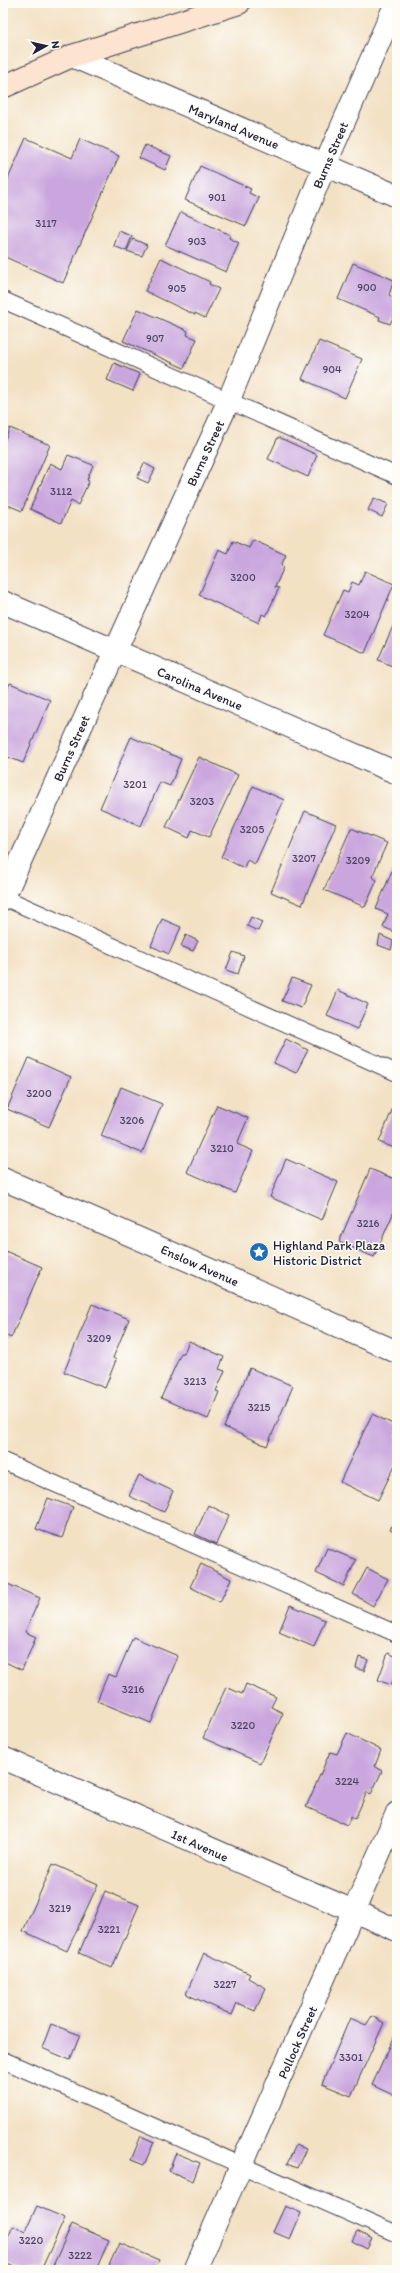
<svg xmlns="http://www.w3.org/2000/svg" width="400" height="2273" font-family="Itim,sans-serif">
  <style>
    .building { fill: #c9a6de }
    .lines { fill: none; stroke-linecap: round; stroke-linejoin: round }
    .service-casing { stroke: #413f50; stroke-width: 18 }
    .minor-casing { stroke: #413f50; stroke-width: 24 }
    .tertiary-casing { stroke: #413f50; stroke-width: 24 }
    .secondary-casing { stroke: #413f50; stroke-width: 24 }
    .service { stroke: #fff; stroke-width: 16 }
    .minor { stroke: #fff; stroke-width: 22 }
    .tertiary { stroke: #fff; stroke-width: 22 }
    .secondary { stroke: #fde4d1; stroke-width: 22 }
    .labels { text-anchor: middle; stroke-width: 3; stroke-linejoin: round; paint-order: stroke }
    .number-label { font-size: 11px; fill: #4c4364 }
    .street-label { font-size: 13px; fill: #22223b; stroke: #fdfcf7 }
    .poi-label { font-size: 13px; fill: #22223b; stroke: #fdfcf7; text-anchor: start }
  </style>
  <rect width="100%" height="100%" fill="#fdfcf7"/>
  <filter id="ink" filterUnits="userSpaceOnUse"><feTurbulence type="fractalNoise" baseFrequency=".025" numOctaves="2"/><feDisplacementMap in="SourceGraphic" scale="8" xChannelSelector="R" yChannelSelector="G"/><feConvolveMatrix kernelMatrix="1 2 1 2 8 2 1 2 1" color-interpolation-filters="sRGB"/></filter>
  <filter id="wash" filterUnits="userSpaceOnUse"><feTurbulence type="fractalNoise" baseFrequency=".012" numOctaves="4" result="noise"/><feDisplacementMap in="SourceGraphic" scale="16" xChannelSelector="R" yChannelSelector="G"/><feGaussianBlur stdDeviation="0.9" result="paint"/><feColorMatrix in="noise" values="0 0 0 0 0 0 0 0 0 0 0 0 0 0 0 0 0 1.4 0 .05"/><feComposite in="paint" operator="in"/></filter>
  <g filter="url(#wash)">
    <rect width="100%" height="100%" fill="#f3e1c4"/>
    <g id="blocks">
      <path class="building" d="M26,138l46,20 8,-19 39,17 -56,127 -60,-27v-66z
        M145,145l26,11 -6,14 -26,-12z
        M200,166l51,23 -2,4 10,5 -13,28 -61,-26z
        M181,212l49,23 -1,3 10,5 -13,29 -61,-27z
        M119,231l13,5 -6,15 -12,-5z
        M133,239l14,6 -5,11 -15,-5z
        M161,258l49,24 -1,2 10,5 -14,29 -10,-5v2l-50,-24z
        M353,263l41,17 -5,15 8,5v9l-7,15 -11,-4 1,-3 -42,-18z
        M138,309l50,22 -1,4 10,4 -13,29 -61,-27z
        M319,341l43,18 -17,39 -43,-19z
        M114,363l26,11 -7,17 -26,-11z
        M10,428l40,17 -28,66 -19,-8v-59z
        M278,437l39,18 -9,22 -40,-18z
        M68,455l25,10 -6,15 2,1 -11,24 -7,-4 -10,22 -31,-14 20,-46 12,6z
        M144,463l11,6 -7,14 -11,-5z
        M374,498l14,6 -6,13 -14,-7z
        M253,540l33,15 -5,11 3,1 -9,20 4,1 -13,28 -4,-2 -3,9 -60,-28 20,-45 9,4 5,-13 16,7z
        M365,571l29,13 -29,69 -42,-18 20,-45 5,2 4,-10 7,3z
        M397,617v51l-19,-8z
        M10,683l40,17 -27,63 -20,-8v-55z
        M131,737l50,22 -11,27 -10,-4 -19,44 -41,-18z
        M199,757l39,18 -29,62 -17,-7 -3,8 -23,-11z
        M253,786l31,14 -29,64 -8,-4 -3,8 -23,-11z
        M305,811l31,13 -34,81 -31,-13z
        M351,828l36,15 -15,34 5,3 -12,27 -41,-17z
        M397,859v74l-14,-6 5,-13 -12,-5z
        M251,917l11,5 -4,9 -11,-5z
        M162,919l19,8 -12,27 -18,-8z
        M186,935l12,6 -5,10 -12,-5z
        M380,935l13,6 -2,9 -13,-5z
        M233,952l11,4 -6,18 -12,-4z
        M292,978l19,7 -10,23 -19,-7z
        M338,990l30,14 -11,25 -30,-13z
        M286,1039l22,11 -12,23 -22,-10z
        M29,1058l42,19 -22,50 -42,-18z
        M121,1087l41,17 -20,49 -41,-17z
        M397,1098v51l-18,-7z
        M217,1105l31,13 -11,26 16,7 -18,42 -48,-21z
        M286,1159l52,23 -16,38 -52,-23z
        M370,1169l27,11v25l-23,52 -35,-15z
        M3,1250l39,17 -31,71 -8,-4z
        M92,1304l37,15 -16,39 3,2 -11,28 -41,-16z
        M189,1341l35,16 -5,12 6,2 -9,20 3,1 -11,27 -47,-21 20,-45h3z
        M250,1368l43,18 -26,60 -43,-19z
        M372,1414l25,12v35l-19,39 -38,-18z
        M139,1475l34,16 -9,21 -35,-16z
        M48,1498l25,9 -11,31 -26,-9z
        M208,1505l21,10 -13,29 -21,-10z
        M397,1514v19l-7,-3z
        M327,1548l29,12 -12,26 -28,-13z
        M201,1564l30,15 -11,23 -30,-15z
        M367,1568l21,11 -15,27 -20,-12z
        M3,1582l37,16 -15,34 11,5 -14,33 -19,-9z
        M290,1605l35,15 -11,27 -35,-15z
        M133,1637l45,19 -27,67 -54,-22 11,-27 8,3z
        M388,1653l9,4v13l-6,15 -13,-5z
        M359,1657l9,3 -4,11 -8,-3z
        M246,1684l30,13 -5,10 12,6 -23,50 -57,-25 23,-51 16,7z
        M347,1733l34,17 -6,16 7,5 -11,23 -4,-2 -12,27 -4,-3 -4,9 -41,-18 24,-55 7,2z
        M53,1864l45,20 -31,67 -44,-20z
        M105,1891l34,14 -27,63 -33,-15z
        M204,1953l46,21 -2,4 18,10 -11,23 -18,-8 -5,12 -46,-21z
        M372,2016l12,7 -33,73 -29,-12 28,-66 16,7z
        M51,2024l29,11 -10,25 -28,-12z
        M397,2031v66l-25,-12z
        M141,2136l13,6 -10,23 -13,-5z
        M296,2145l10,4 -9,19 -10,-4z
        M176,2153l24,10 -7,18 -24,-10z
        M37,2206l28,12 -24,52h-21l-17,-8v-13l10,-23 12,6z
        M285,2206l16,7 -11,26 -17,-7z
        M72,2224l37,16 -13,30h-45z
        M357,2231l15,8 -5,10 -15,-8z
        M119,2243l40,17 -4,10h-48z"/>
    </g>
  </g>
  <g filter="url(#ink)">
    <use href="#blocks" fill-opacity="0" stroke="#413f50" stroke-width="1"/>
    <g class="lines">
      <g class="service-casing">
        <path id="service" d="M3,300l394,176
          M3,897l394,176
          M3,1461l394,173
          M3,2060l394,174"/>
      </g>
      <g class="minor-casing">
        <path id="minor" d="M72,56l325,140
          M3,899l225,-497 97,-237 71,-162
          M3,1179l394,173
          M3,1758l394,172
          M195,2270l202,-457"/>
      </g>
      <g class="tertiary-casing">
        <path id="tertiary" d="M3,602l394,171"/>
      </g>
      <g class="secondary-casing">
        <path id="secondary" d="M3,87l69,-31 167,-53"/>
      </g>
      <use href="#service" class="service"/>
      <use href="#minor" class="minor"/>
      <use href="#tertiary" class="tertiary"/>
      <use href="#secondary" class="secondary"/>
    </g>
  </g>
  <defs>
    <g id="sight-disc" transform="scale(1)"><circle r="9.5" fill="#1f6fb2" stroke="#fdfcf7"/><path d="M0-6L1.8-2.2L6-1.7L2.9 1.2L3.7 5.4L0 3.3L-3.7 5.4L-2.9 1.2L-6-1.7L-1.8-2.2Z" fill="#fff"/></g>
  </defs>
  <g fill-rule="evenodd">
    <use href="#sight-disc" x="259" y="1252"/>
  </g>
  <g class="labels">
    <g class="number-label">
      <text x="217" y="201">901</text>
      <text x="46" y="227">3117</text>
      <text x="197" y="245">903</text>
      <text x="367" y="291">900</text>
      <text x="177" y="292">905</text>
      <text x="155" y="342">907</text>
      <text x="332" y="373">904</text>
      <text x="61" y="495">3112</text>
      <text x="243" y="581">3200</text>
      <text x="357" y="618">3204</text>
      <text x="135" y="788">3201</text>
      <text x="202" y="805">3203</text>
      <text x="252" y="833">3205</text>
      <text x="304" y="862">3207</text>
      <text x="358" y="864">3209</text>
      <text x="39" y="1097">3200</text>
      <text x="132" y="1124">3206</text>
      <text x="222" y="1152">3210</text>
      <text x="368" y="1227">3216</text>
      <text x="99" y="1342">3209</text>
      <text x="195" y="1385">3213</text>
      <text x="259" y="1411">3215</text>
      <text x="133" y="1693">3216</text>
      <text x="243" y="1729">3220</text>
      <text x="347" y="1785">3224</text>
      <text x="60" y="1912">3219</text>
      <text x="109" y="1933">3221</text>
      <text x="225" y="1988">3227</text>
      <text x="351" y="2061">3301</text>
      <text x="31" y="2244">3220</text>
      <text x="80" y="2259">3222</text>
    </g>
    <g class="street-label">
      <text transform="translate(234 126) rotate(23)" y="5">Maryland Avenue</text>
      <text transform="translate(330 155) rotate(-67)" y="5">Burns Street</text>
      <text transform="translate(205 453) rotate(-65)" y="5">Burns Street</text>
      <text transform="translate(200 688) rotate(23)" y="5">Carolina Avenue</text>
      <text transform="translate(71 748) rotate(-66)" y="5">Burns Street</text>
      <text transform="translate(200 1265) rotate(24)" y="5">Enslow Avenue</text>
      <text transform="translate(200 1845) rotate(24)" y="5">1st Avenue</text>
      <text transform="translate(297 2042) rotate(-66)" y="5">Pollock Street</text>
    </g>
    <g class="poi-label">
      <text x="273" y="1250">Highland Park Plaza<tspan x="273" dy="15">Historic District</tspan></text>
    </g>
  </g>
  <rect width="400" height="2273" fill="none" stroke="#fdfcf7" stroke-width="16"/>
  <g transform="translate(46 46) rotate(82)" stroke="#fdfcf7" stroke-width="3" paint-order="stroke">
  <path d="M0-3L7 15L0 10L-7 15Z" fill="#22223b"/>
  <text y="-6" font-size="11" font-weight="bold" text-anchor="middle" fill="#22223b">N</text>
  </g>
</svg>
